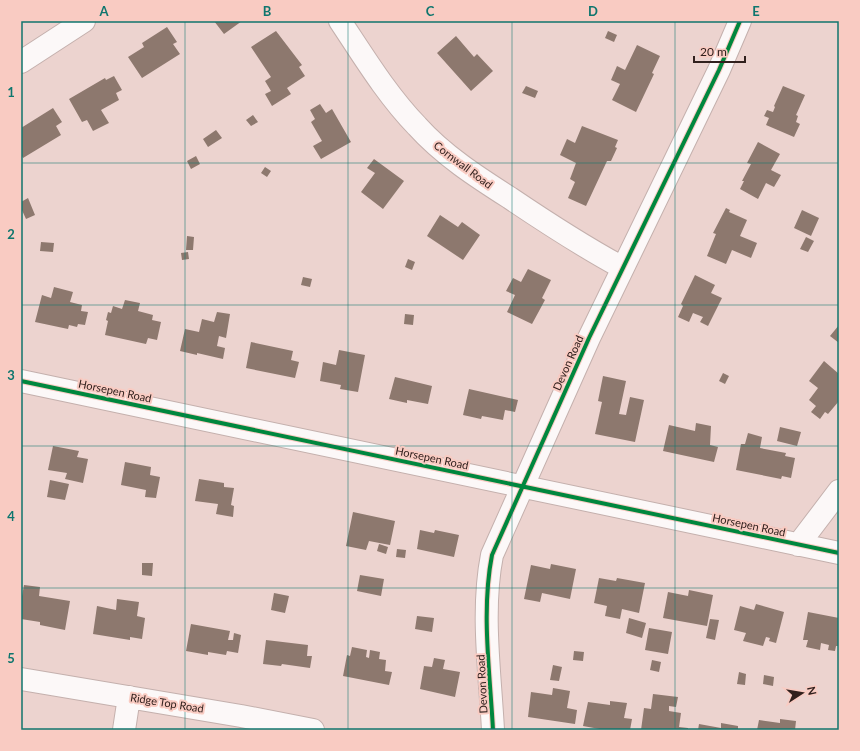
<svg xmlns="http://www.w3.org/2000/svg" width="860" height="751" font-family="Lato,sans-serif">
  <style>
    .building { fill: #8d786e }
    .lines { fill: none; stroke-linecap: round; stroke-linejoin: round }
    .minor-casing { stroke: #c4b0ad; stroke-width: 24 }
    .minor { stroke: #fcf8f8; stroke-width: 22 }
    .cycleway-casing { stroke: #f9cbc2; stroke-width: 6 }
    .cycleway { stroke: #00873e; stroke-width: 4 }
    .grid { fill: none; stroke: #0f766e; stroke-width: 1; stroke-opacity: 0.55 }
    .labels { text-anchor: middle; stroke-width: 4; stroke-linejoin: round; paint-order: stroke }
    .street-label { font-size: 11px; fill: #31201d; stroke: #f9cbc2 }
    .neatline { fill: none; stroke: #0f766e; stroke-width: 1.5 }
    .grid-label { font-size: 13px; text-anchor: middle; font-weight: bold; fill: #0f766e }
  </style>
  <rect width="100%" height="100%" fill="#ecd3cf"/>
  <path class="building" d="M214,21h28l-18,13z
    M167,27l10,15 -4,2 7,10 -38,24 -14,-21 16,-10 -2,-4z
    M276,31l26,34 -3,2 6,9 -18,12 4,6 -19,12 -7,-12 6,-3 -6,-10 6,-4 -20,-30z
    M608,31l9,4 -3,7 -9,-4z
    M456,36l18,21 3,-3 16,17 -22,20 -34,-38z
    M637,45l23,11 -8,17 2,1 -18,38 -24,-12 8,-16 -9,-4 6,-14 8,4z
    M114,76l8,14 -6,3 3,7 -18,10 8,13 -16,8 -6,-11 -5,2 -13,-23 36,-21 1,2z
    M526,86l12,5 -3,7 -13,-5z
    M783,86l22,9 -9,20 2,1 -2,6 4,2 -6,13 -28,-12 3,-7 -5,-2 3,-6 6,2 2,-5 -1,-1z
    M320,104l6,9 6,-4 19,33 -30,17 -8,-13 9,-5 -11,-19 4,-3 -5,-9z
    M53,108l9,14 -6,4 5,9 -38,23 -2,-4v-26z
    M253,115l5,7 -7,4 -5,-6z
    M582,126l36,14 -3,7 2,1 -6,13h-4l-21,45 -18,-8 7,-16 -5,-3 6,-16 -16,-8 7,-16 8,4z
    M216,130l6,8 -14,9 -5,-8z
    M758,142l22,12 -9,16 10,5 -7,12 -8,-4 -8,16 -18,-10 4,-8h-2l9,-17 -4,-1z
    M196,156l4,8 -9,5 -4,-8z
    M374,159l30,22 -21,28 -22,-17 14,-19 -8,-5z
    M265,167l6,4 -4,6 -6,-4z
    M28,198l7,17 -9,4 -5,-11v-6z
    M726,208l4,2 -1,2 18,8 -7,16 17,7 -6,15 -19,-8 -6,14 -19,-8 9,-22 -3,-1z
    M802,210l17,8 -8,18 -17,-8z
    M440,215l18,12 4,-5 18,13 -17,25 -36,-24z
    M187,236l7,1 -1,13h-7z
    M806,237l8,4 -6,11 -8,-3z
    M41,242l13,1 -1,9 -13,-1z
    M188,252l1,7 -7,1 -1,-7z
    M408,259l7,3 -3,8 -7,-3z
    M528,269l23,11 -9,18 3,2 -13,24 -25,-12 8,-17 -9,-4 7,-13 8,4z
    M695,275l20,10 -4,8 11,5 -14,28 -8,-4 3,-5 -10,-4 -4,9 -11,-5 5,-11 -2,-2z
    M303,277l9,2 -2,8 -9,-2z
    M54,287l19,5 -3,10 12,3 -1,6 7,1 -3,13 -7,-1 -1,3 -8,-2 -1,4 -33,-7 7,-27 9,3z
    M125,300l15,3 -2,8 15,4 -1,5 9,2 -4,18 -9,-2 -2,6 -41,-9 3,-14 -2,-1 2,-8 3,1 2,-7 9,3z
    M217,312l13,2 -4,24 -7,-2 -2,10 8,2 -2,11 -26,-6v2l-17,-4 5,-22 14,3 3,-13 12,3z
    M405,314l9,1 -1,10 -9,-1z
    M839,325v18l-9,-7z
    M251,342l42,9 -2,9 8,2 -4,16 -49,-10z
    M339,350l26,5 -7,37 -18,-3 1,-4 -21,-4 3,-19 13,3z
    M824,361l15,13v27l-11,13 -3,-2 -5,7 -9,-7 5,-6 -7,-6 9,-12 -9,-7z
    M723,373l6,3 -4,8 -6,-3z
    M603,376l23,5 -7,33 7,1 4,-18 14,3 -9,42 -40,-8 7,-32 -4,-1z
    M395,377l37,9 -4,18 -21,-4v3l-18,-4z
    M469,389l49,11 -3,12 -10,-2 -2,10 -21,-4 -1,3 -18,-4z
    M696,423l15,3 -1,19 8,2 -4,15 -51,-11 6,-26 26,6z
    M780,427l21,5 -4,14 -20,-5z
    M748,433l14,4 -2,11 26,5 -1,3 10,2 -4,20 -9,-2 -1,3 -45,-9 5,-26h4z
    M53,446l26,5 -2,6 11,2 -5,24 -18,-4 2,-6 -19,-3z
    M125,462l26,5 -1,8 10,2 -4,21 -11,-1 1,-7 -25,-5z
    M199,479l25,4v4l10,1 -3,17 3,1 -1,11 -17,-3 2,-10 -23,-3z
    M50,480l19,4 -4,16 -18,-3z
    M353,512l42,9 -5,24 -21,-4 -3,9 -20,-4z
    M420,530l14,3 1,-3 24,5 -5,22 -37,-8z
    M379,544l9,3 -2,7 -9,-3z
    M397,549l9,1 -1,8 -9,-1z
    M142,563h11l-1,13 -10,-1z
    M551,564l25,5 -6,30 -28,-6 -2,9 -16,-3 7,-34 19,4z
    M360,575l24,4 -3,17 -24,-5z
    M599,578l17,3 1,-3 28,5 -6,30 -17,-4 -2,10 -15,-3 2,-10 -13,-3z
    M24,585l16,2 -1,9 31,5 -5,29 -25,-5v-3l-19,-3v-17z
    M689,590l24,5 -6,31 -44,-8 5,-26 20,4z
    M274,593l15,3 -4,17 -14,-3z
    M117,599l22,3 -2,14 8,2 -3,21 -12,-2v3l-37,-6 4,-28 19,4z
    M756,604l28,8 -8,31 -7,-2 1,-3 -4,-1 -3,9 -20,-5 3,-8 -12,-3 6,-24 14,4z
    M808,612l31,6v28h-3l-1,5 -7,-1 1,-5 -8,-2 -1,7 -14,-3 2,-7h-5z
    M417,616l17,2 -2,14 -17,-3z
    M629,618l17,5 -4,15 -16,-5z
    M710,619l9,1 -4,20 -9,-2z
    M191,624l39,7 -2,9h5l1,-7 7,2 -3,18 -11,-2 -1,4 -18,-3v3l-22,-4z
    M649,628l23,4 -4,22 -23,-4z
    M266,640l42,5 -1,11h5l-2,12 -28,-4 -1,2 -18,-2z
    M352,647l15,3 -1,7 3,1 1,-8 10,2 -1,7 7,1 -1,11 7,1 -3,13 -46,-9 4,-21 3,1z
    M574,651l10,1 -1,9 -10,-1z
    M434,658l11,2 -2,9 17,3 -5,25 -35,-8 4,-23 8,1z
    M652,660l9,2 -2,10 -9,-2z
    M553,665l9,2 -3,14 -9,-1z
    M739,672l7,2 -1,11 -8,-1z
    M764,675l10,2 -1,9 -10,-2z
    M553,688l17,3 -3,17 10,2 -2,14 -47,-7 3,-25 21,3z
    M653,694l25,3 -2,10 -7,-1v5l12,2 -2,14 9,1v2h-47l3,-22 7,1z
    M610,701l17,2 -3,15 8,1 -2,11h-25l-22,-4 5,-24 22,3z
    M780,719l16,2 -1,9h-38l2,-10 21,3z
    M721,723l17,3v4h-40l1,-6 22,4z"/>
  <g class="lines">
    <g class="minor-casing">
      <path id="minor" d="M340,21c24,36 47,74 77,105 26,29 60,51 93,72 37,25 74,49 113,70
        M21,62l63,-41
        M21,381l818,172
        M798,545l41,-54
        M21,679l220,37 72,14
        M124,730l5,-33
        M493,730c-3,-57 -12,-119 -1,-175l97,-217 130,-268 21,-49"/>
    </g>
    <use href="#minor" class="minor"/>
    <g class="cycleway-casing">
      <path id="cycleway" d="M21,381l818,172
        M493,730c-3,-57 -12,-119 -1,-175l97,-217 130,-268 21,-49"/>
    </g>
    <use href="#cycleway" class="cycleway"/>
  </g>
  <path class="grid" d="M185,21v709M348,21v709M512,21v709M675,21v709M21,163h818M21,305h818M21,446h818M21,588h818"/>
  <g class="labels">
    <g class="street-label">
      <text transform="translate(463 165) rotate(37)" y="4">Cornwall Road</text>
      <text transform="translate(568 363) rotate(-66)" y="4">Devon Road</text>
      <text transform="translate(115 391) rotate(12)" y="4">Horsepen Road</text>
      <text transform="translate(432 458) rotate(12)" y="4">Horsepen Road</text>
      <text transform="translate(749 525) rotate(12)" y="4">Horsepen Road</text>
      <text transform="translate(482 684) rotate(-93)" y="4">Devon Road</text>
      <text transform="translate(167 703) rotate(9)" y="4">Ridge Top Road</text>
    </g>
  </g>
  <rect width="860" height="751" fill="none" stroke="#f9cbc2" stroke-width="44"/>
  <g transform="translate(802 693) rotate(78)" stroke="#f9cbc2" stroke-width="3" paint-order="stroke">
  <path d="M0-3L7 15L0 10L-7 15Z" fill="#31201d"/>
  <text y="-6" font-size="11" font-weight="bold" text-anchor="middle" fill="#31201d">N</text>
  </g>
  <path d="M694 56v6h51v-6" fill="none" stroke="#31201d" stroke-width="2"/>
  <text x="700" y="56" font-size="12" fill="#31201d" stroke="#f9cbc2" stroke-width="3" paint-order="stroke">20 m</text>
  <rect x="22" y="22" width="816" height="707" class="neatline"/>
  <g class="grid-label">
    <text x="104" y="16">A</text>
    <text x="267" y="16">B</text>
    <text x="430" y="16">C</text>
    <text x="593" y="16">D</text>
    <text x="756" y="16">E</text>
    <text x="11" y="97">1</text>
    <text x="11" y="239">2</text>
    <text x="11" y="380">3</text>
    <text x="11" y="521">4</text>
    <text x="11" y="663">5</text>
  </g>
</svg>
